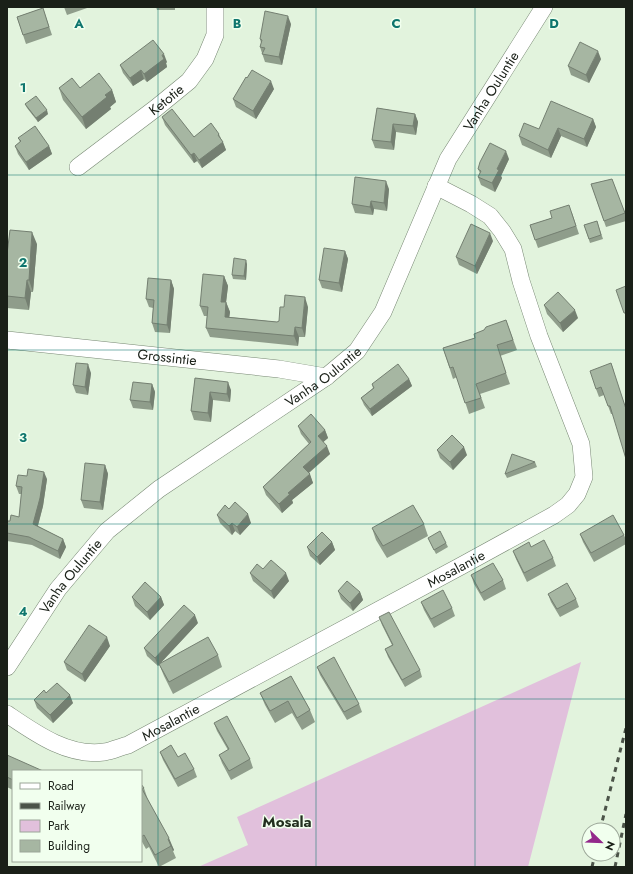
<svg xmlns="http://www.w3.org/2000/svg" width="633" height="874" font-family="Jost,sans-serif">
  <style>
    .green { fill: #e1c0dc }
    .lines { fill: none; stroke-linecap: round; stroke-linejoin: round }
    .minor-casing { stroke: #788874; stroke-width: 18 }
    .minor { stroke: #fff; stroke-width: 17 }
    .rail { stroke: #4b5348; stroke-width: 3; stroke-dasharray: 5 5; stroke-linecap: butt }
    .wall { fill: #8f9d8b }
    .shaded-wall { fill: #747f71 }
    .building { fill: #a6b6a2; stroke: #747f71 }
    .grid { fill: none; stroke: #0f766e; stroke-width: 1; stroke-opacity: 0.55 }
    .labels { text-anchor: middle; stroke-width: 3; stroke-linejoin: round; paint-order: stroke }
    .street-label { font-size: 14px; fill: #1a2018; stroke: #f1ffee }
    .neighbourhood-label { font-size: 15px; font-weight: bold; fill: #232f1f; stroke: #f1ffee }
    .grid-label { font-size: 13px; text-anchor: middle; font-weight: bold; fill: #0f766e; stroke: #f1ffee; stroke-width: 3; stroke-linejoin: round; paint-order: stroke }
  </style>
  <rect width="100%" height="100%" fill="#e2f3dd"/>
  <path class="green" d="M581,662l-53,205h-330l50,-22 -11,-28z"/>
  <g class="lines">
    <g class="minor-casing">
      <g id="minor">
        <path id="s1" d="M78,167l78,-59 33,-27 16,-22 10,-24v-28"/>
        <path id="s2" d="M7,340l272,29 47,8"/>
        <path id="s3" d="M7,667l51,-78 49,-58 52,-42 167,-112 31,-26 26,-39 65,-153 96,-152"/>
        <path id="s4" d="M7,714c28,19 61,43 97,38 8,-1 16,-5 24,-7l333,-179 93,-51 14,-10 9,-11 7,-17 -3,-33 -42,-108 -18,-55 -8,-32 -11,-18 -12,-15 -19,-12 -35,-18"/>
      </g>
    </g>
    <use href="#minor" class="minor"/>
    <path class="rail" d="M600,830l26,-102
      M592,867l3,-13
      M615,867l11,-53"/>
  </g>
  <path class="wall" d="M64,7h26l-23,8z
    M156,7h19v3h-18z
    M43,8l9,27 -26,9 -9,-27z
    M291,24l-9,41 -17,-3 -5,-15 1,-4 -1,-4z
    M601,59l-12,24 -18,-8 -3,-9z
    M167,62l-1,1 1,4 -20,15 -3,-3 -11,7 -10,-13 -3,-8z
    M247,78l27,11 -18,30 -20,-12 -3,-8z
    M59,88l53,2 4,12 -6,5 1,2 -25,20 -23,-29z
    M25,104l23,10 -10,8 -11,-14z
    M377,108l38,6 3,8 -2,13 -20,-3 -2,18 -19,-2 -3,-8z
    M162,117l32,20 25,-3 7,16 -24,18 -5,-7 -3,2 -29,-38z
    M593,119l3,8 -9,20 -26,-11 -10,22 -29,-13 -3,-9z
    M18,138l31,8 3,8 -23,16 -11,-16 -3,-8 5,-4z
    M509,159l-8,17 1,2 -7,14 -14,-7 -3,-8 2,-4 -2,-4z
    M612,179l14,37v5l-20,6 -15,-43z
    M389,189l-2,22 -13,-2 -1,6 -18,-2 -3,-9z
    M572,213l7,21 -41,14 -8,-23 22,-7z
    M597,221l6,18 -13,4 -6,-18z
    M493,241l-16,33 -18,-9 -3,-8z
    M37,244l-4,48h-2l-2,18 -22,-2v-54z
    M345,251l3,8 -6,33 -20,-4 -3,-8z
    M247,264l-1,16 -13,-1 -1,-4z
    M224,276l4,10 -2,16 4,10 -1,5 48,5 31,-15 -3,30h-6l-1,9 -88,-9 -4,-9 1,-12h-3l-4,-10z
    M171,280l3,9 -4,44 -15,-1 -3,-9 1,-15 -4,-1 -3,-8z
    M544,305l34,13 -15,14 -16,-18z
    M506,320l11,30 -17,6 10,28 -30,10 5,14 -16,6 -12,-37 -4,2 -10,-31 32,-10 9,-8z
    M611,363l3,8 -2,43h-1l-7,-19 -5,2 -3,-8z
    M91,373l-3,22 -12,-2 -3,-8z
    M195,378l36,12 -1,12 -17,-2 -2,22 -17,-2 -3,-9z
    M409,379l3,7 -40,30 -8,-11 -3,-7 12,-10 -1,-4z
    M152,384l3,8 -2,18 -20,-2 -3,-8z
    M298,426l27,4 3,8 -5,4 7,12 -21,19 4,10 -21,17 1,3 -11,10 -16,-18 -3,-8 46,-43 -8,-10z
    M437,450l30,5 -14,15 -13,-12z
    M535,462l2,5 -30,11 -2,-4z
    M105,465l3,9 -5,36 -19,-2 -3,-8z
    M47,479l-4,27 -5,20 25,13 3,8 -6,12 -28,-14 -25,-4v-20h3l9,-4 3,-23h-3l-3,-8z
    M229,509l22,14 -11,12 -5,-4 -3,4 -12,-12 -3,-8z
    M424,524l4,12 -41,22 -11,-18 -4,-12z
    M580,534l44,1 2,5v4l-32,18 -11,-20z
    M428,538l18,5 2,4 -12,7z
    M332,542l3,8 -15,15 -10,-9 -3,-9z
    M531,547l22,11 3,8 -29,16 -11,-23 -3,-8z
    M263,569l26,12 -15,18 -21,-18 -3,-8z
    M471,575l32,5 3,9 -22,12 -10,-17z
    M338,591l22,1 3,8 -10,11 -12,-12z
    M548,594l28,5 3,8 -19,10 -9,-15z
    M132,597h29l3,8 -14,15 -15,-14z
    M421,602l31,6 3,8 -21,12 -10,-18z
    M379,617l41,53 2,7 -17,10 -17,-30 -3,-8 7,-4 -10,-20z
    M198,623l-38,40 58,-8 4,12 -49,27 -9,-18 -5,-12 -1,2 -11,-10 -3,-8z
    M110,646l-25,36 -18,-12 -3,-8z
    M317,667l42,37 3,8 -15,8 -27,-45z
    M291,676l19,34 5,12 -13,8 -10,-17 -17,10 -10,-18 -5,-12z
    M46,693l27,10 -20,20 -16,-15 -3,-8z
    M214,723l36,36 3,9 -22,12 -9,-17 -3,-8 9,-5 -11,-19z
    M160,752l18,5 16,12 3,8 -19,10 -15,-27z
    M7,755l6,16v19l-6,-3z
    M141,784l3,4 4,12 26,50 -1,1 3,7 -17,9 -10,-20 -3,2 -5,-9z"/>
  <path class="shaded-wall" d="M288,16l3,8 -9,41 -3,-8z
    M598,51l3,8 -12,24 -3,-8z
    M164,54l3,8 -1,1 1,4 -20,15 -3,-8z
    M141,70l3,9 -11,7 -3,-8z
    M271,81l3,8 -18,30 -3,-8z
    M112,90l4,12 -6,5 1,2 -25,20 -4,-12 23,-22z
    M47,110l1,4 -10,8 -2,-4z
    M415,114l3,8 -2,13 -3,-9z
    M593,119l3,8 -9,20 -3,-8z
    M393,124l3,8 -2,18 -3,-8z
    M558,128l3,8 -10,22 -3,-8z
    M223,142l3,8 -24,18 -3,-8z
    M49,146l3,8 -23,16 -3,-8z
    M506,151l3,8 -8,17 1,2 -7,14 -3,-9 5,-14z
    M194,153l3,8 -3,2 -3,-8z
    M386,181l3,8 -2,22 -3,-8z
    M371,201l3,8 -1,6 -3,-8z
    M32,232l5,12 -4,48 -4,-12z
    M490,233l3,8 -16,33 -2,-8z
    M345,251l3,8 -6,33 -3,-9z
    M246,260l1,4 -1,16 -2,-4z
    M224,276l4,10 -3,25 -4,-9z
    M27,280l4,12 -2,18 -4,-12z
    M171,280l3,9 -4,44 -3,-8z
    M305,297l3,10 -3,30 -3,-9z
    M226,302l4,10 -2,15 -3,-10z
    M575,310l3,8 -15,14 -3,-9z
    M295,327l4,10 -1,9 -4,-10z
    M88,364l3,9 -3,22 -3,-8z
    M409,379l3,7 -40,30 -2,-7z
    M228,382l3,8 -1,12 -3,-8z
    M152,384l3,8 -2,18 -3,-8z
    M210,392l3,8 -2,22 -3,-9z
    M325,430l3,8 -7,6 -3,-8z
    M327,446l3,8 -24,21 -3,-8z
    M464,447l3,8 -14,15 -3,-8z
    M105,465l3,9 -5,36 -3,-8z
    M44,472l3,7 -4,27 -7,26 -3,-8z
    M310,474l3,9 -21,17 1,3 -11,10 -3,-9 9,-11z
    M248,514l3,9 -11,12 -3,-8z
    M232,523l3,8 -3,4 -3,-9z
    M63,539l3,8 -6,12 -2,-8z
    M332,542l3,8 -15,15 -3,-8z
    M286,573l3,8 -15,18 -3,-8z
    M360,592l3,8 -10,11 -3,-8z
    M161,597l3,8 -14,15 -3,-8z
    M195,615l3,8 -40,43 -3,-8z
    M107,637l3,9 -25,36 -3,-8z
    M70,695l3,8 -20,20 -3,-8z
    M169,838l5,12 -1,1 -5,-12z"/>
  <path class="building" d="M43,8l6,19 -26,8 -6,-18z
    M265,11l23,5 -9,41 -17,-3 3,-6 -5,-1 2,-7 -2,-1z
    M153,40l11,14 -2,1 2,4 -20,15 -3,-4 -11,8 -10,-13z
    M580,42l18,9 -12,24 -18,-9z
    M252,70l19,11 -18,30 -20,-12 13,-22 1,1z
    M99,73l13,17 -7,5 2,2 -25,20 -23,-29 13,-10 8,10z
    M36,96l11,14 -11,8 -11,-14z
    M551,101l42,18 -9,20 -26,-11 -10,22 -29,-14 5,-13 15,6z
    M377,108l38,6 -2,12 -20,-2 -2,18 -19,-2z
    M172,109l22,28 17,-14 8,11 -1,1 5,7 -24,18 -5,-7 -3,2 -29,-38z
    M35,126l14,20 -23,16 -11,-16 6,-5 -3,-3z
    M490,143l16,8 -9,18 2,1 -7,13 -14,-6 3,-6 -3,-2 2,-7z
    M355,177l31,4 -2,22 -13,-2 -1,6 -18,-3z
    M612,179l13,34 -21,8 -13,-37z
    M569,205l7,21 -41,14 -5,-15 22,-7 -2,-7z
    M597,221l4,14 -12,4 -5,-14z
    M471,224l19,9 -15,33 -19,-9z
    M10,230l22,2 -3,48h-2l-2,18 -18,-2v-42z
    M324,248l21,3 -6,32 -20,-3z
    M234,258l12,2 -2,16 -12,-1z
    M203,274l21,2 -3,26h5l-1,15 52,5 2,-1 1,-14h4l1,-12 20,2 -3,31 -7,-1 -1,9 -88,-8 2,-21 -8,-1z
    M148,278l23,2 -4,45 -15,-2 2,-23 -8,-1z
    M626,286v27h-2l-8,-23z
    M558,292l17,18 -15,13 -16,-18z
    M506,320l7,20 -16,5 9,28 -30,11 5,14 -16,5 -12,-36 -3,1 -7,-20 32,-10 -1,-4 10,-4 2,-3z
    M76,363l12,1 -3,23 -12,-2z
    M611,363l15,46v50l-16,-53h-2l-7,-19 -5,2 -6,-18z
    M398,364l11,15 -39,30 -9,-11 13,-10 -2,-4z
    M195,378l33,4 -1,12 -17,-2 -2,21 -17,-2z
    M133,382l19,2 -2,18 -20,-2z
    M311,414l14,16 -7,6 9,10 -24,21 7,7 -22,19 2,1 -11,10 -16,-17 48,-45 -13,-16z
    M452,435l12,12 -14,15 -13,-12z
    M512,454l23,8 -30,12z
    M85,463l20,2 -5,37 -19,-2z
    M28,469l16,3 -4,26 -7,26 30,15 -5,12 -29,-14 -22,-4v-12h3l1,-6 8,2 3,-30 -6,-1 2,-11 9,1z
    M235,502l13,12 -11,13 -5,-4 -3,3 -12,-11 8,-10 4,4z
    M413,505l11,19 -41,22 -11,-18z
    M613,515l11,20 -33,18 -11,-19z
    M440,531l6,12 -12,7 -6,-12z
    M322,532l10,10 -15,15 -10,-10z
    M544,540l9,18 -29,15 -11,-22 16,-9 2,5z
    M271,560l15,13 -15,18 -21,-18 7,-9 6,5z
    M493,563l10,17 -22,13 -10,-18z
    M347,581l13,11 -10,11 -12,-12z
    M145,582l16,15 -14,15 -15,-15z
    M567,583l9,16 -19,10 -9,-15z
    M443,590l9,18 -21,11 -10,-17z
    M184,605l11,10 -40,43 -11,-10z
    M389,612l31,58 -18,10 -17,-31 8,-4 -14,-28z
    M89,625l18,12 -25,37 -18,-12z
    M208,637l10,18 -49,27 -10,-18z
    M334,657l25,47 -15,8 -27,-45z
    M291,676l19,34 -13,8 -9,-17 -18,10 -10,-18z
    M57,683l13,12 -20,20 -16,-15 10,-10 2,3z
    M227,716l23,43 -21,12 -10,-16 10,-6 -15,-26z
    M171,745l7,12 7,-4 9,16 -19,10 -15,-27z
    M7,755l36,16h-30v9l-6,-3z
    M141,784l3,4 -2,1 27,49 -1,1 3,7 -16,9 -11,-20 -3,2z"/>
  <path class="grid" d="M158,7v860M316,7v860M475,7v860M7,175h619M7,350h619M7,524h619M7,699h619"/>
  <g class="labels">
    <g class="street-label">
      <text dy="5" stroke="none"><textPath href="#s3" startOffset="771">Vanha Ouluntie</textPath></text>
      <text dy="5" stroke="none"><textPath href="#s1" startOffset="111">Ketotie</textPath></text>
      <text dy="5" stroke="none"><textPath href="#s2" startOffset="161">Grossintie</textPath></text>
      <text dy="5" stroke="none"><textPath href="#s3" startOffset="435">Vanha Ouluntie</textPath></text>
      <text dy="5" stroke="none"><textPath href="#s4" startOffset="504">Mosalantie</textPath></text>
      <text dy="5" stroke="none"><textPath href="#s3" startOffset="111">Vanha Ouluntie</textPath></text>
      <text dy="5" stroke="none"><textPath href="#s4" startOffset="180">Mosalantie</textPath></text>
    </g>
    <g class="neighbourhood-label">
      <text x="287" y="827">Mosala</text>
    </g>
  </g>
  <g class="grid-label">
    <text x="79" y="28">A</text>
    <text x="237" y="28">B</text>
    <text x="396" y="28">C</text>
    <text x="554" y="28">D</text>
    <text x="23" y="92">1</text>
    <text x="23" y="267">2</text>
    <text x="23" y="442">3</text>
    <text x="23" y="616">4</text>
  </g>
  <rect width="633" height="874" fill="none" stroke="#1a2018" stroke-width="16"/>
  <rect x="12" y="770" width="130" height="92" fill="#f1ffee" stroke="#9ba698"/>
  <rect x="20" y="783" width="20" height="6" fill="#ffffff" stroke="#9ba698"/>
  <text x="48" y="790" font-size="12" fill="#1a2018">Road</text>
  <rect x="20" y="803" width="20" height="6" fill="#4b5348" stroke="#9ba698"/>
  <text x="48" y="810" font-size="12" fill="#1a2018">Railway</text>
  <rect x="20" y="820" width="20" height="12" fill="#e1c0dc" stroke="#9ba698"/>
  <text x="48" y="830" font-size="12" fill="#1a2018">Park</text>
  <rect x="20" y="840" width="20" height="12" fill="#a6b6a2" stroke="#9ba698"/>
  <text x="48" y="850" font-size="12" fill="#1a2018">Building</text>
  <g transform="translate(601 842) rotate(113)"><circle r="19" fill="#f1ffee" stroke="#9ba698"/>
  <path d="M0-3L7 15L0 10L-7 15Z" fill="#93288b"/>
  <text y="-6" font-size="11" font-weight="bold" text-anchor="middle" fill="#1a2018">N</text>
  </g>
</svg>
